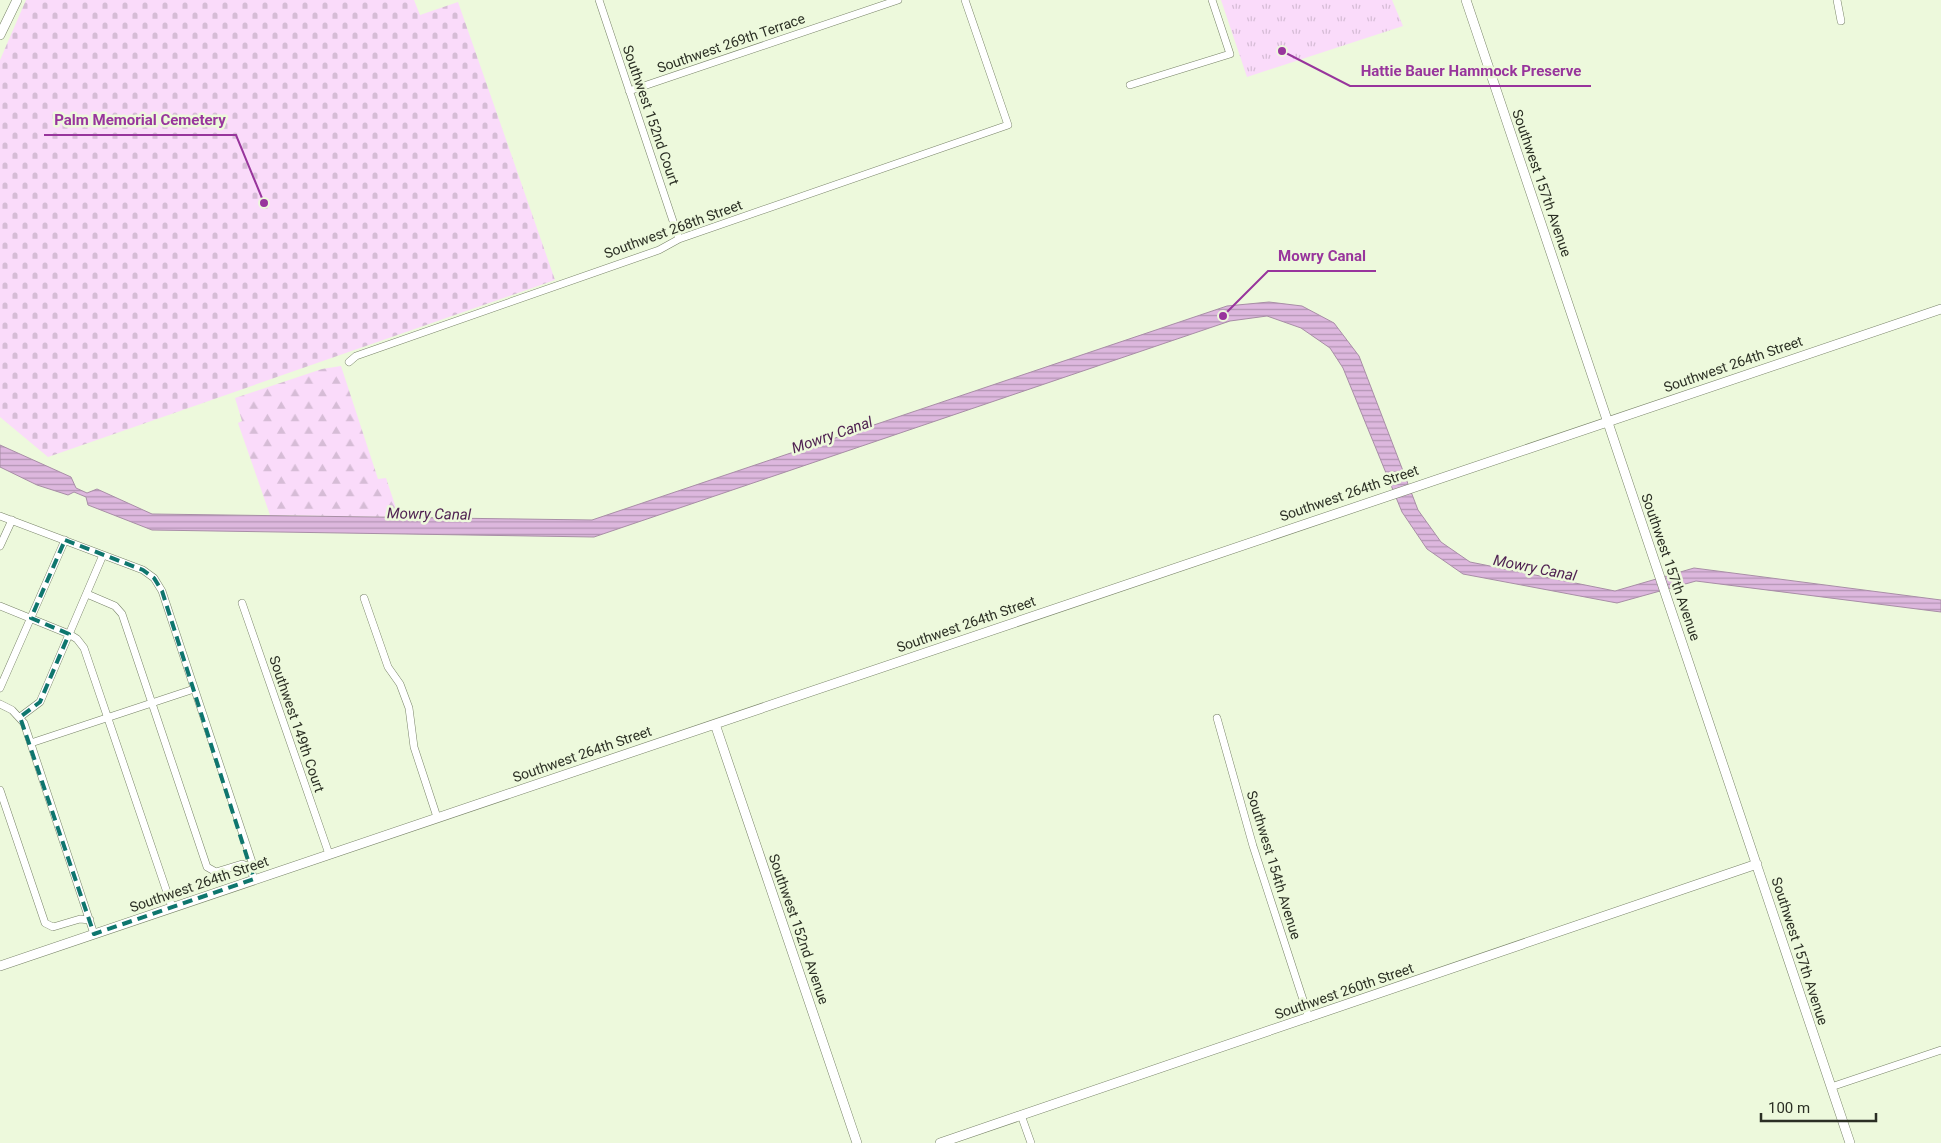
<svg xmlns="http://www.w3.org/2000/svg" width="1941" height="1143" font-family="Roboto,sans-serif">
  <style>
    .forest { fill: url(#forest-firs) }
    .cemetery { fill: url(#cemetery-stones) }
    .park { fill: url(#park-tufts) }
    .water { fill: url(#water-rules); stroke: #a88ea6 }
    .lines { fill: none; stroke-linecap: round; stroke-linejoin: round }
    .minor-casing { stroke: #788368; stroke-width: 8 }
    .tertiary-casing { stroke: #788368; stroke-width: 10 }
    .minor { stroke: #fff; stroke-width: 7 }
    .tertiary { stroke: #fff; stroke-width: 9 }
    .marked { fill: none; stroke: #0f766e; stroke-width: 4; stroke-dasharray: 10 6; stroke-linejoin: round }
    .labels { text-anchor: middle; stroke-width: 5; stroke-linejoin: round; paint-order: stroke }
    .street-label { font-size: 14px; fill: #2b2f24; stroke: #edf9dc }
    .water-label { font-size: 15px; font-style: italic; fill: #502252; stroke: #edf9dc }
    .leader { fill: none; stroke: #98359c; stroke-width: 2 }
    .callout-dot { fill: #98359c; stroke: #edf9dc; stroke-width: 2 }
    .callout-label { font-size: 15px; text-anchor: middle; font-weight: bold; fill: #98359c; stroke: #edf9dc; stroke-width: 5; stroke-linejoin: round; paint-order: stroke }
  </style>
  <defs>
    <pattern id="forest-firs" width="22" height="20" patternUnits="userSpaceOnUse" patternTransform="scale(1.25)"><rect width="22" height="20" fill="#fadbfa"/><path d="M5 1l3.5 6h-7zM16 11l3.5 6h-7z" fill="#d6bcd6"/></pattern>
    <pattern id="cemetery-stones" width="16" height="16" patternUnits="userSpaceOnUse" patternTransform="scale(1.25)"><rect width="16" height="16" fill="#fadbfa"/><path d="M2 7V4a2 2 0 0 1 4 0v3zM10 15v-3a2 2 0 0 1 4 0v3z" fill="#d6bcd6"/></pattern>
    <pattern id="park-tufts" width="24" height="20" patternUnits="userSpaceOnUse" patternTransform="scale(1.25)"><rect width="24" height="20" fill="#fadbfa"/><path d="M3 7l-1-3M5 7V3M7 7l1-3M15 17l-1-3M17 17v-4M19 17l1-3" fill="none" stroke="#d6bcd6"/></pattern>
    <pattern id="water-rules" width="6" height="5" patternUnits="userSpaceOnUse" patternTransform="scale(1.25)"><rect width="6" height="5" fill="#ddb7de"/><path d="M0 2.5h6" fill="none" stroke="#b395b4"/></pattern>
  </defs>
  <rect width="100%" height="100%" fill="#edf9dc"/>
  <path class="forest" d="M341,366l37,113 8,-1 10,30v9l-126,-2 -32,-92 4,-2 -7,-23 87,-29z"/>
  <path class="cemetery" d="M26,0h388l6,15 38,-13 97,278 -507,177 -48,-40v-357z"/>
  <path class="park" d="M1221,0h171l11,26 -156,51z"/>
  <path class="water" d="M1269,302l33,4 32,17 25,33 59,154 23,32 29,20 145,29 79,-23 247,32v12l-245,-31 -79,22 -154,-29 -36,-25 -25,-37 -59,-144 -13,-20 -29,-20 -34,-12 -37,5 -636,216 -442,-7 -64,-25 -2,-8 -12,-5 -6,3 -31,-10 -37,-18v-22l71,32 5,11 11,5 10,-4 55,25 440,6 635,-214z"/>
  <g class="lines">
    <g class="minor-casing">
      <path id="minor" d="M599,0l80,239
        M1837,0l4,21
        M1130,85l100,-31 -18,-54
        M629,91l269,-91
        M349,362l7,-6 303,-106 20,-11 329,-114 -43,-125
        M0,516l143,54 11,8 8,13 90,271 -2,5 4,12
        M0,546l12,-26
        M87,594l28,12 7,8 85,253 9,5 26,-8 8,3
        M364,598l24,69 12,17 9,24 5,39 23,70
        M242,603l87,251
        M0,606l69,28 8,5 7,9 88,259
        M0,688l65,-148
        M0,704l12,6 12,13 70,211
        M20,717l20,-15 63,-147
        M1217,718l36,128 56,172
        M31,743l163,-54
        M0,790l45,133 8,4 27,-8 10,1
        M1831,1087l110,-37
        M1021,1115l10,28"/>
    </g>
    <g class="tertiary-casing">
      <path id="tertiary" d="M1466,0l384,1143
        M0,35l17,-35
        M715,724l142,419
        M0,966l1941,-657
        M940,1143l817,-279"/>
    </g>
    <use href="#minor" class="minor"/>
    <use href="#tertiary" class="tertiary"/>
  </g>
  <path class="marked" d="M65,540l78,30 11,8 8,13 92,288 -160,55 -74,-217 20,-15 29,-68 -38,-16z"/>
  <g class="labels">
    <g class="street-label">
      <text transform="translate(731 43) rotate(-19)" y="5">Southwest 269th Terrace</text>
      <text transform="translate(651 115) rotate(71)" y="5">Southwest 152nd Court</text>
      <text transform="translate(1542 183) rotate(71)" y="5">Southwest 157th Avenue</text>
      <text transform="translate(673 229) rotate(-20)" y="5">Southwest 268th Street</text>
      <text transform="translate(1733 364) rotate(-19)" y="5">Southwest 264th Street</text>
      <text transform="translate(1349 493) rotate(-19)" y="5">Southwest 264th Street</text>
      <text transform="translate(1671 567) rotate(71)" y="5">Southwest 157th Avenue</text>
      <text transform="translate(966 624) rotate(-19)" y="5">Southwest 264th Street</text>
      <text transform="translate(297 724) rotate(71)" y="5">Southwest 149th Court</text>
      <text transform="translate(582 754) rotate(-19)" y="5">Southwest 264th Street</text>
      <text transform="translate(1274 865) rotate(73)" y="5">Southwest 154th Avenue</text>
      <text transform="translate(199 884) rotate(-19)" y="5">Southwest 264th Street</text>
      <text transform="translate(799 929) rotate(71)" y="5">Southwest 152nd Avenue</text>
      <text transform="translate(1800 951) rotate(72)" y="5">Southwest 157th Avenue</text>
      <text transform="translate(1344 991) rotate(-19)" y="5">Southwest 260th Street</text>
    </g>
    <g class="water-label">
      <text transform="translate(832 435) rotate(-19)" y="5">Mowry Canal</text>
      <text transform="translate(429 514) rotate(1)" y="5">Mowry Canal</text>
      <text transform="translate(1535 568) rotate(11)" y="5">Mowry Canal</text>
    </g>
  </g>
  <path class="leader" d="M1282 51L1350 86H1591M264 203L236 135H44M1223 316L1268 271H1376"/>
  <g class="callout-dot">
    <circle cx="1282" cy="51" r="5"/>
    <circle cx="264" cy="203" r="5"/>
    <circle cx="1223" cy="316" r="5"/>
  </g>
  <g class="callout-label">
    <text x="1471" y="76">Hattie Bauer Hammock Preserve</text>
    <text x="140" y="125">Palm Memorial Cemetery</text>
    <text x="1322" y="261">Mowry Canal</text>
  </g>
  <path d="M1761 1113v8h115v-8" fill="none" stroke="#2b2f24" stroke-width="2.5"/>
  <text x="1768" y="1113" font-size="15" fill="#2b2f24" stroke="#edf9dc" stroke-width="4" paint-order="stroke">100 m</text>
</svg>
